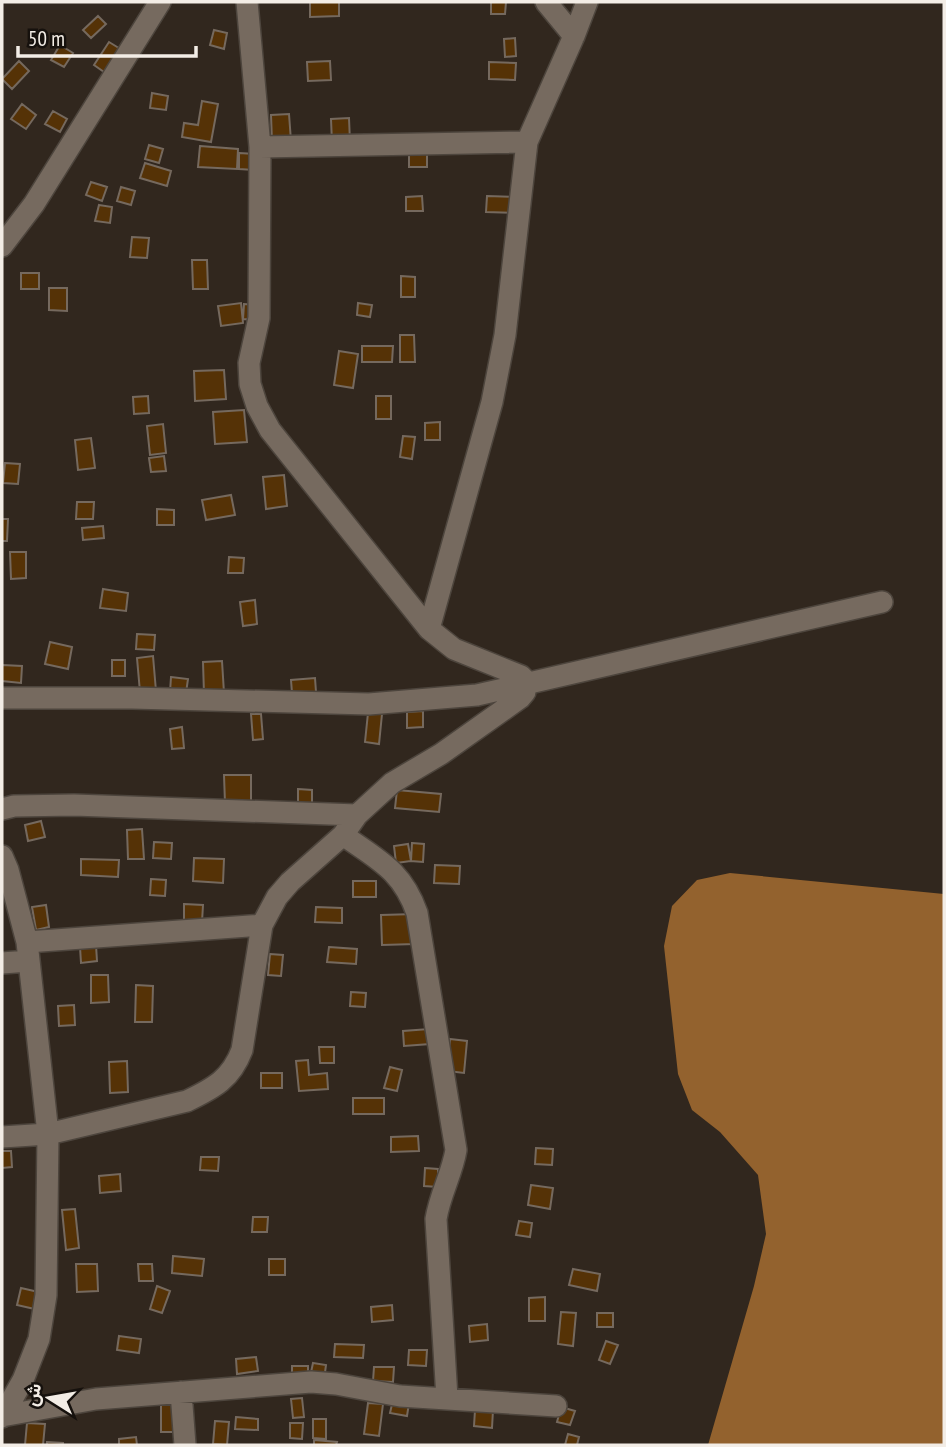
<svg xmlns="http://www.w3.org/2000/svg" width="946" height="1447" font-family="'PT Sans Narrow',Vazirmatn,sans-serif">
  <style>
    .water { fill: #93622e }
    .building { fill: #553206; stroke: #75695e; stroke-width: 2 }
    .lines { fill: none; stroke-linecap: round; stroke-linejoin: round }
    .minor-casing { stroke: #4d453d; stroke-width: 24 }
    .minor { stroke: #766a5f; stroke-width: 21 }
  </style>
  <rect width="100%" height="100%" fill="#31271e"/>
  <path class="water" d="M730,873l214,21v551h-236l46,-159 12,-52 -8,-59 -38,-43 -28,-22 -14,-36 -14,-128 8,-40 25,-26z"/>
  <path class="building" d="M310,2h29v14l-29,1z
    M491,2h15l-1,12h-14z
    M98,16l8,8 -15,14 -8,-8z
    M214,30l13,3 -3,16 -14,-4z
    M515,38l1,18 -11,1 -1,-18z
    M109,42l13,8 -15,24 -13,-9z
    M60,45l13,8 -9,14 -13,-7z
    M19,61l10,10 -17,18 -10,-10z
    M330,61l1,19 -23,1 -1,-19z
    M489,62l27,1 -1,17 -26,-1z
    M152,93l16,3 -2,14 -16,-2z
    M202,101l16,3 -7,38 -29,-5 2,-14 14,2z
    M22,104l14,11 -10,14 -15,-10z
    M53,111l14,8 -7,13 -15,-8z
    M289,114l2,27 -19,1 -1,-27z
    M349,118l1,24 -18,1 -1,-24z
    M149,145l14,4 -4,14 -14,-4z
    M200,146l38,3 -1,20 -39,-2z
    M409,150h18v17h-18z
    M239,153l16,1 -1,16 -15,-1z
    M145,163l26,8 -4,15 -27,-8z
    M91,182l16,5 -5,14 -16,-6z
    M121,187l14,4 -4,14 -14,-4z
    M422,196l1,15h-17v-14z
    M487,196l29,1 -1,16 -29,-1z
    M99,205l13,2 -2,16 -15,-2z
    M132,237l17,1 -2,20 -17,-1z
    M192,260h15l1,29h-15z
    M21,273h18v16h-18z
    M401,276l14,1v20h-14z
    M49,288h18v23l-18,-1z
    M241,303l2,20 -22,3 -3,-20z
    M358,303l14,2 -2,12 -13,-2z
    M244,304l13,1v15l-14,-1z
    M400,335h14l1,27h-15z
    M362,346h31l-1,16h-30z
    M339,351l19,3 -5,34 -19,-3z
    M224,370l2,29 -31,2 -1,-30z
    M148,396l1,17 -15,1 -1,-17z
    M376,396h15v23h-15z
    M244,410l3,32 -32,2 -2,-32z
    M440,422v18h-15v-17z
    M163,424l3,29 -16,2 -3,-29z
    M403,436l12,1 -3,22 -12,-2z
    M91,438l4,30 -17,2 -3,-30z
    M164,456l2,15 -15,1 -2,-14z
    M5,463l15,1 -2,20 -15,-1z
    M284,475l3,31 -21,3 -3,-32z
    M231,495l4,20 -29,5 -4,-20z
    M77,502h17l-1,17h-17z
    M157,509l17,1v15h-17z
    M2,519h6l-1,22h-5z
    M103,526l1,12 -21,2 -1,-12z
    M10,552h16v26l-15,1z
    M229,557l15,1 -1,15h-15z
    M103,589l25,4 -2,18 -26,-3z
    M255,600l2,24 -14,2 -3,-24z
    M137,634l18,1 -1,15 -18,-1z
    M50,642l22,5 -4,22 -23,-5z
    M153,656l3,35 -16,1 -3,-34z
    M112,660h13v16h-13z
    M222,661l2,32 -20,1 -1,-32z
    M2,665l20,1 -1,17 -19,-2z
    M171,677l17,2 -2,14 -16,-1z
    M315,678l1,14 -24,1 -1,-13z
    M423,711v16l-16,1v-16z
    M368,713l14,1 -3,30 -14,-2z
    M251,714h10l2,25 -10,1z
    M182,727l2,21 -12,1 -2,-20z
    M224,775h27v28h-26z
    M298,789l14,1v17l-14,-1z
    M397,790l44,4 -2,18 -44,-4z
    M41,821l4,16 -17,4 -3,-16z
    M142,829l2,30h-16l-1,-29z
    M154,842l18,1 -1,16 -18,-1z
    M412,843l12,1 -1,18 -12,-1z
    M408,844l3,17 -15,2 -2,-17z
    M194,858l30,1 -1,24 -30,-2z
    M81,859l38,1 -1,17 -37,-2z
    M435,865l25,1 -1,18 -25,-1z
    M151,879l15,1 -1,16 -15,-1z
    M353,881h23v16h-23z
    M184,904l19,1 -1,17h-18z
    M46,905l3,22 -13,3 -4,-23z
    M316,907l26,1v15l-27,-1z
    M415,914v30l-33,1 -1,-30z
    M96,945l1,16 -16,2 -1,-16z
    M329,947l28,2 -1,15 -29,-2z
    M270,954l13,1 -2,21 -13,-1z
    M91,975h17l1,27 -18,1z
    M136,985l17,1 -1,36h-17z
    M351,992l15,1 -1,14 -15,-1z
    M74,1005l1,20 -16,1 -1,-20z
    M429,1029l1,15 -26,2 -1,-15z
    M450,1039l17,2 -3,32 -16,-2z
    M319,1047h15v16h-14z
    M308,1060l1,15 18,-2 1,16 -29,2 -3,-30z
    M127,1061l1,31 -18,1 -1,-31z
    M390,1067l12,3 -5,21 -13,-3z
    M261,1073h21v15h-21z
    M353,1098h31v16h-31z
    M418,1136l1,15 -28,1v-15z
    M536,1148l17,1 -1,16 -17,-1z
    M2,1151h9l1,16 -10,1z
    M201,1157h18l-1,14 -18,-1z
    M425,1168l13,1v18l-14,-1z
    M120,1174l1,17 -21,2 -1,-17z
    M531,1185l22,3 -3,21 -22,-4z
    M75,1209l4,39 -13,2 -4,-40z
    M253,1217h15l-1,15h-15z
    M519,1221l13,2 -2,14 -14,-2z
    M173,1256l31,3 -2,17 -30,-3z
    M269,1259h16v16h-16z
    M76,1264h21l1,27 -21,1z
    M138,1264h14l1,17h-14z
    M573,1269l27,5 -3,17 -28,-6z
    M157,1286l13,5 -8,22 -12,-4z
    M21,1288l22,5 -4,17 -22,-5z
    M545,1297v24h-16v-23z
    M392,1305l1,15 -21,2 -1,-15z
    M561,1312l15,1 -3,33 -15,-2z
    M597,1313h16v14h-16z
    M487,1324l1,16 -18,2 -1,-16z
    M119,1336l22,3 -2,14 -22,-3z
    M606,1341l12,4 -8,19 -11,-4z
    M335,1344l29,1 -1,13 -29,-1z
    M409,1350h18l-1,16 -18,-1z
    M256,1357l2,14 -21,3 -1,-15z
    M313,1363l13,2 -2,15 -14,-3z
    M292,1366h16v14h-16z
    M374,1367h20l-1,15 -20,-1z
    M302,1398l2,19 -11,1 -2,-19z
    M393,1400l16,3 -2,13 -17,-3z
    M161,1403h16v29h-16z
    M368,1403l15,1 -4,32 -15,-2z
    M561,1407l14,4 -5,14 -13,-3z
    M475,1410h18l-1,18 -18,-2z
    M236,1417l22,2v11l-23,-1z
    M313,1419h13v20l-13,-1z
    M215,1421l14,1 -2,23 -14,-1z
    M27,1423l18,1 -2,21h-18z
    M290,1423h13l-1,16 -12,-1z
    M568,1434l11,3 -2,8h-12z
    M136,1437l1,8h-18v-6z
    M314,1440l23,2 -1,3h-22z
    M47,1442l16,1v2h-16z"/>
  <g class="lines">
    <g class="minor-casing">
      <path id="minor" d="M546,2l28,34
        M260,147l267,-5
        M2,246l32,-42 126,-202
        M429,629l63,-227 13,-67 22,-193 47,-106 13,-34
        M2,698h130l237,6 108,-9 405,-93
        M2,809l12,-3 60,-1 283,10
        M343,835c35,25 59,35 74,78l39,237c-4,24 -16,44 -20,69l11,179
        M2,856l6,14 19,72 21,192 -2,161 -7,44 -16,41 -21,37
        M27,942l235,-17
        M2,963l27,-2
        M2,1137l46,-3 139,-33c27,-13 44,-22 55,-51l20,-125 15,-28 13,-15 53,-47 14,-20 35,-32 49,-29 79,-56 5,-6 -1,-13 -3,-3 -67,-27 -25,-20 -159,-199 -13,-24 -7,-22 -1,-21 10,-45 1,-171 -13,-145
        M181,1392l4,53
        M2,1416l94,-17 215,-17 25,2 64,12 156,10"/>
    </g>
    <use href="#minor" class="minor"/>
  </g>
  <rect width="946" height="1447" fill="none" stroke="#f3ede6" stroke-width="7"/>
  <g transform="translate(49 1398) rotate(281)" stroke="#16110d" stroke-width="5" paint-order="stroke">
  <path d="M0-5L12 26L0 18L-12 26Z" fill="#f3ede6"/>
  <text y="-10" font-size="19" font-weight="bold" text-anchor="middle" fill="#f3ede6">ش</text>
  </g>
  <path d="M18 46v10h178v-10" fill="none" stroke="#f3ede6" stroke-width="3.5"/>
  <text x="28" y="46" font-size="21" fill="#f3ede6" stroke="#16110d" stroke-width="5" paint-order="stroke">50 m</text>
</svg>
